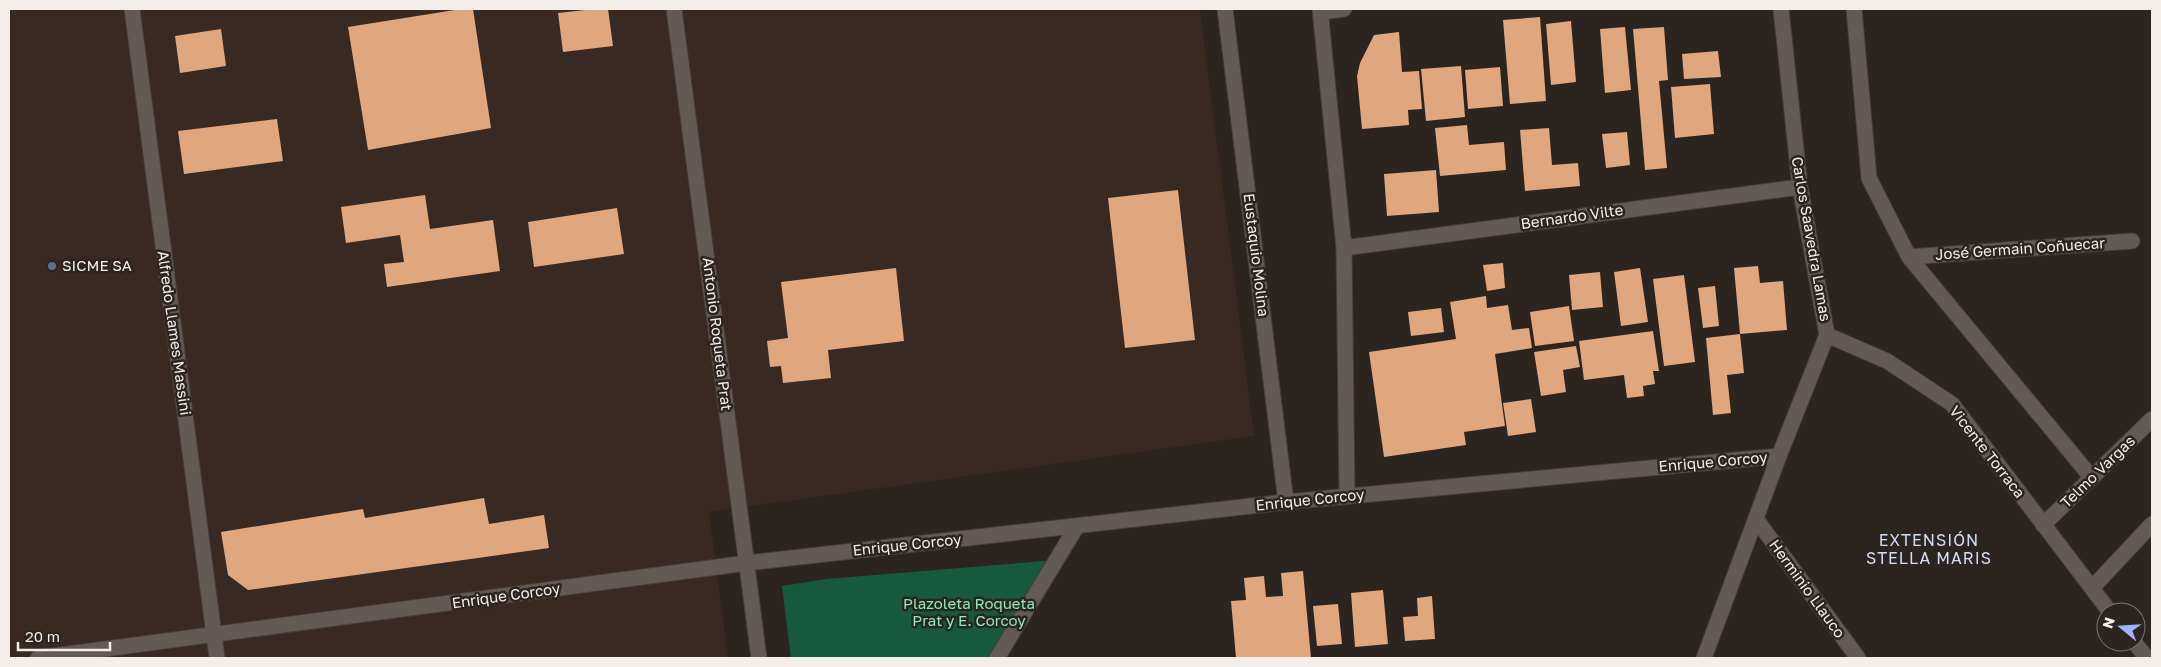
<svg xmlns="http://www.w3.org/2000/svg" width="2161" height="667" font-family="'Golos Text',sans-serif">
  <style>
    .built { fill: #382922 }
    .green { fill: #17593f }
    .building { fill: #e0a67e }
    .lines { fill: none; stroke-linecap: round; stroke-linejoin: round }
    .minor-casing { stroke: #463e3b; stroke-width: 17 }
    .minor { stroke: #645a55; stroke-width: 15 }
    .service-dot { fill: #5c6f8a; stroke: #2c241f; stroke-width: 2 }
    .labels { text-anchor: middle; stroke-width: 5; stroke-linejoin: round; paint-order: stroke }
    .street-label { font-size: 15px; fill: #f4eeeb; stroke: #2c241f }
    .poi-label { font-size: 15px; fill: #f4eeeb; stroke: #2c241f; text-anchor: start }
    .park-label { font-size: 15px; fill: #87ecbd; stroke: #2c241f }
    .neighbourhood-label { font-size: 16px; letter-spacing: 1px; fill: #d2ddf9; stroke: #2c241f }
  </style>
  <rect width="100%" height="100%" fill="#2c241f"/>
  <path class="built" d="M9,9h1191l54,427 -545,76 19,146h-719z"/>
  <path class="green" d="M1056,560l-61,98h-204l-9,-72 44,-7z"/>
  <path class="building" d="M461,9h12l18,119 -123,22 -20,-123z
    M594,9h14l5,37 -50,6 -5,-39z
    M1540,17l6,84 -36,3 -7,-84z
    M1571,21l5,61 -25,3 -5,-61z
    M1625,27l6,63 -26,3 -5,-64z
    M1664,27l4,53 -9,1 8,87 -22,2 -12,-141z
    M221,29l5,37 -46,7 -5,-37z
    M1399,32l3,40 17,-1 3,38 -14,1 1,15 -47,4 -5,-53 3,-13 14,-28z
    M1718,51l3,26 -37,2 -2,-25z
    M1461,66l4,51 -39,4 -5,-52z
    M1500,67l3,39 -35,3 -3,-39z
    M1710,84l4,50 -39,4 -4,-51z
    M277,119l6,42 -99,13 -6,-43z
    M1467,125l2,20 35,-3 2,28 -66,6 -5,-48z
    M1549,128l3,37 26,-2 2,23 -55,5 -5,-61z
    M1627,132l3,33 -24,3 -4,-34z
    M1436,170l3,42 -52,4 -3,-42z
    M1178,190l17,150 -70,8 -17,-150z
    M425,195l5,34 63,-9 7,51 -113,16 -3,-23 20,-2 -4,-27 -54,8 -5,-36z
    M617,208l7,46 -90,13 -6,-45z
    M1503,263l2,25 -18,3 -4,-26z
    M1758,266l2,17 23,-2 4,49 -47,4 -6,-66z
    M896,268l8,73 -76,9 3,28 -48,5 -2,-17 -11,1 -3,-26 21,-3 -7,-56z
    M1640,268l8,54 -27,4 -7,-54z
    M1600,272l3,35 -31,3 -3,-35z
    M1684,275l11,87 -31,4 -11,-87z
    M1715,286l4,40 -16,2 -5,-40z
    M1486,296l1,12 21,-3 4,25 17,-2 3,20 -37,6 10,72 -41,6 2,13 -82,12 -15,-105 87,-13 -6,-37z
    M1569,306l5,35 -39,5 -5,-34z
    M1441,308l3,24 -33,4 -3,-24z
    M1653,331l6,40h-6l2,13 -12,2 1,10 -17,2 -3,-23 -40,5 -5,-39z
    M1740,334l4,39 -17,2 4,38 -18,2 -7,-77z
    M1576,346l4,21 -17,3 3,22 -25,4 -7,-44z
    M1531,399l5,33 -28,4 -5,-33z
    M484,498l5,26 55,-9 5,33 -301,42 -20,-15 -7,-43 142,-23 2,9z
    M1303,571l8,87h-75l-5,-57 15,-1 -2,-22 20,-2 2,21 17,-1 -2,-23z
    M1383,590l5,54 -33,3 -4,-54z
    M1432,596l3,43 -30,2 -2,-24 15,-1 -1,-18z
    M1338,604l4,40 -25,2 -4,-40z"/>
  <g class="lines">
    <g class="minor-casing">
      <path id="minor" d="M132,9l85,649
        M674,9l85,649
        M1225,9l61,493
        M1320,9l24,239 3,248
        M1854,9l15,169 40,79 183,221
        M1321,12l23,-3
        M1344,248l456,-61
        M1909,257l223,-16
        M1827,335l60,26 65,43 158,208
        M1756,519l102,139
        M2043,525l109,-106
        M2092,588l60,-64
        M2134,642l13,16
        M38,658l709,-95 539,-61 493,-46
        M997,658l80,-132
        M1704,658l75,-202 48,-121 -27,-148 -19,-178"/>
    </g>
    <use href="#minor" class="minor"/>
  </g>
  <circle class="service-dot" cx="52" cy="266" r="5"/>
  <g class="labels">
    <g class="street-label">
      <text transform="translate(1572 217) rotate(-8)" y="5">Bernardo Vilte</text>
      <text transform="translate(1811 239) rotate(80)" y="5">Carlos Saavedra Lamas</text>
      <text transform="translate(2020 249) rotate(-4)" y="5">José Germain Coñuecar</text>
      <text transform="translate(1256 255) rotate(83)" y="5">Eustaquio Molina</text>
      <text transform="translate(174 333) rotate(82)" y="5">Alfredo Llames Massini</text>
      <text transform="translate(717 334) rotate(83)" y="5">Antonio Roqueta Prat</text>
      <text transform="translate(1987 452) rotate(52)" y="5">Vicente Torraca</text>
      <text transform="translate(1713 462) rotate(-5)" y="5">Enrique Corcoy</text>
      <text transform="translate(2098 472) rotate(-44)" y="5">Telmo Vargas</text>
      <text transform="translate(1310 500) rotate(-6)" y="5">Enrique Corcoy</text>
      <text transform="translate(907 545) rotate(-6)" y="5">Enrique Corcoy</text>
      <text transform="translate(1807 589) rotate(54)" y="5">Herminio Llauco</text>
      <text transform="translate(506 596) rotate(-8)" y="5">Enrique Corcoy</text>
    </g>
    <g class="poi-label">
      <text x="62" y="271">SICME SA</text>
    </g>
    <g class="park-label">
      <text x="969" y="609">Plazoleta Roqueta<tspan x="969" dy="17">Prat y E. Corcoy</tspan></text>
    </g>
    <g class="neighbourhood-label">
      <text x="1929" y="546">EXTENSIÓN<tspan x="1929" dy="18">STELLA MARIS</tspan></text>
    </g>
  </g>
  <rect width="2161" height="667" fill="none" stroke="#f4eeeb" stroke-width="20"/>
  <g transform="translate(2121 627) rotate(288)"><circle r="24" fill="#2c241f" stroke="#7c7571"/>
  <path d="M0-4L9 19L0 12L-9 19Z" fill="#9ab5fd"/>
  <text y="-8" font-size="14" font-weight="bold" text-anchor="middle" fill="#f4eeeb">N</text>
  </g>
  <path d="M18 642v8h92v-8" fill="none" stroke="#f4eeeb" stroke-width="2.5"/>
  <text x="25" y="642" font-size="15" fill="#f4eeeb" stroke="#2c241f" stroke-width="4" paint-order="stroke">20 m</text>
</svg>
